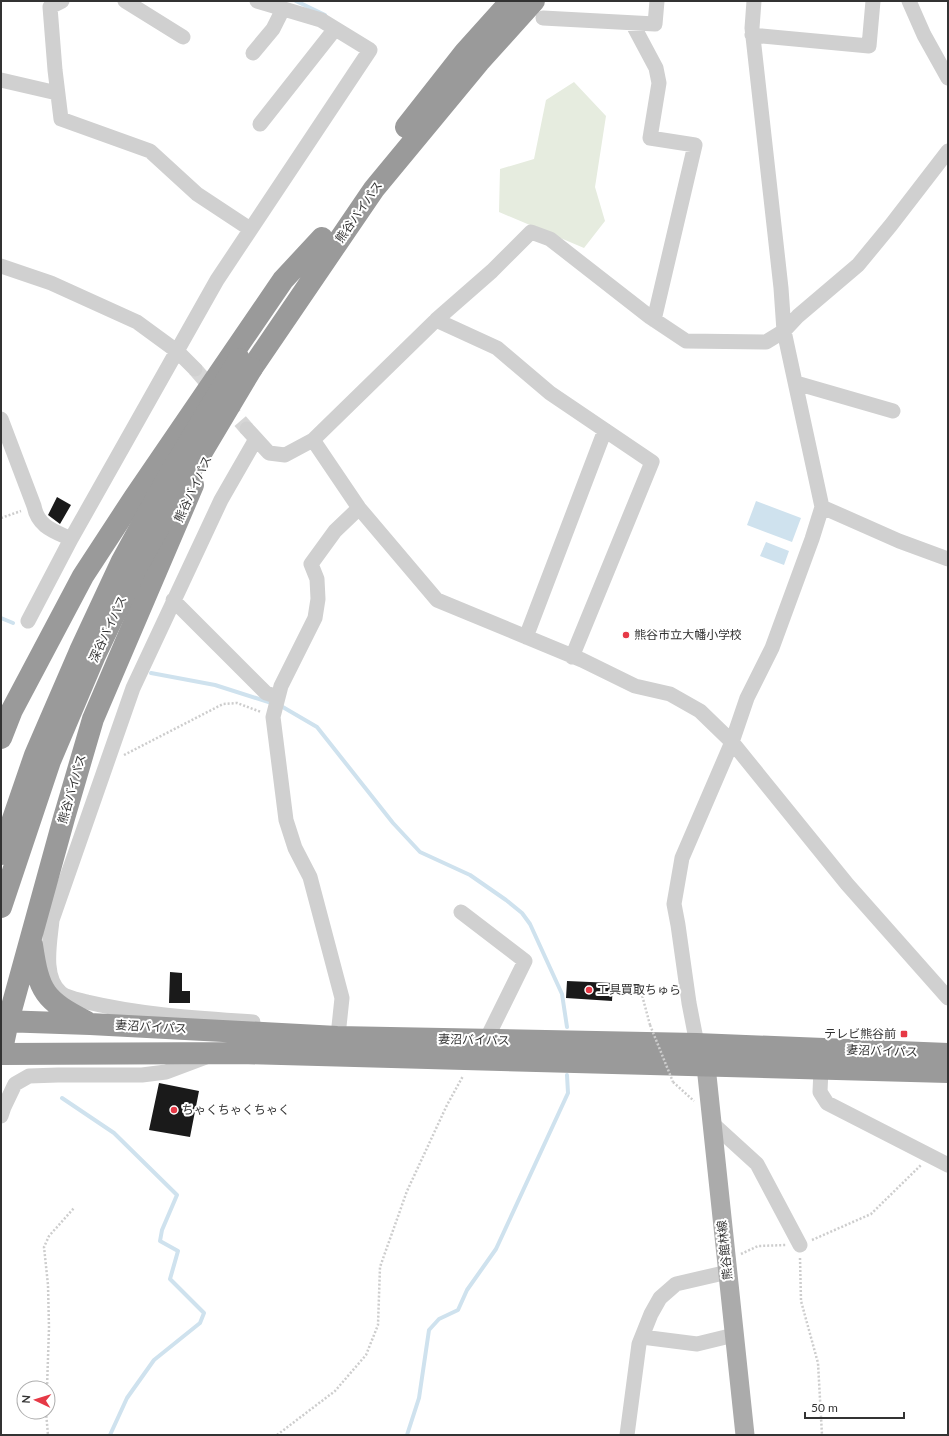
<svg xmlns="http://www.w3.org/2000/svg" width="949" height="1436" font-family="Lato,'Noto Sans JP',sans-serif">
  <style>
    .green { fill: #e6ecdf }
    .water { fill: #cfe2ee }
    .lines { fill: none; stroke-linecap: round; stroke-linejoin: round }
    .stream { stroke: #cfe2ee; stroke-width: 4 }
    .building { fill: #1a1a1a }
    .minor-tunnel { stroke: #d6d6d6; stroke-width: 15; stroke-dasharray: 15 8; stroke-linecap: butt }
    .path { stroke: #cdcdcd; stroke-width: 2.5; stroke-dasharray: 2 2; stroke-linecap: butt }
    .minor { stroke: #d0d0d0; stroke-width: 15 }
    .major { stroke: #ababab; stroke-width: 19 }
    .highway { stroke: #9a9a9a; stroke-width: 22 }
    .path-bridge { stroke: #cdcdcd; stroke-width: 2.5; stroke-dasharray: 2 2; stroke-linecap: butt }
    .highway-bridge { stroke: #9a9a9a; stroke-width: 22 }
    .poi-dot { fill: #e63946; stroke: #fff; stroke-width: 1.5 }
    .labels { text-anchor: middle; stroke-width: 4; stroke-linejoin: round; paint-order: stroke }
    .street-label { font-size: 12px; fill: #333; stroke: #fff }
    .poi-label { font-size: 12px; fill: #333; stroke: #fff; text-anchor: start }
  </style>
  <rect width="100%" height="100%" fill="#fff"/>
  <path class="green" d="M574,82l32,34 -11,71 10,34 -21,27 -85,-36 1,-43 34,-10 12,-59z"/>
  <path class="water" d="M756,501l45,17 -9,24 -45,-17z
    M766,542l23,9 -5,14 -24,-9z"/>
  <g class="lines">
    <path class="stream" d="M296,1l29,14
      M1,618l12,5
      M151,673l64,12 66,21 36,21 76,96 27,29 50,23 36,25 16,13 8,11 32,70 5,33
      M62,1098l52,35 63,62 -15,35 -2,11 18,10 -8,28 34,34 -4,10 -46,37 -27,38 -17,37
      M407,1435l12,-37 10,-68 10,-11 19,-9 9,-20 29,-41 72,-156 -1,-18"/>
  </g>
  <path class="building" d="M57,497l14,8 -11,19 -12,-9z
    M170,972l12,1v18h8v12h-21z
    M567,981l46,2 -1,18 -46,-3z
    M159,1083l40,8 -9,46 -41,-7z"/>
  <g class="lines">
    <path class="minor-tunnel" d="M195,369l52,60"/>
    <path class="path" d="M1,518l20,-7
      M124,755l99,-51 14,-1 24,9
      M650,1025l-8,-30 11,-11
      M673,1082l21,19
      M812,1240l59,-26 50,-49
      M741,1254l17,-8 28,-1
      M800,1258l1,43 17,62 4,72
      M47,1388l2,-60 -1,-43 -4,-38 5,-11 25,-28
      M46,1412l2,23
      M277,1435l58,-44 31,-36 12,-30 2,-58 27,-76 40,-86 16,-29"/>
    <path class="minor" d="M62,1l-12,6 5,63 6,49 89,32 47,43 53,35
      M125,1l58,36
      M909,1l15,34 24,43
      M543,18l112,6 2,-23
      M632,23l24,45 3,15 -9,55 45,7 -41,175
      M752,35l117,11 4,-45
      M253,53l20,-24 10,-20
      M1,80l56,13
      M260,124l75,-95
      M1,266l50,17 86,39 41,30 17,17
      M436,320l61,28 53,45 102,69 -80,195
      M796,383l97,28
      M1,419l33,87c4,21 20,25 37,33
      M247,429l22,24 16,2 28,-15 123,-120 56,-49 39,-39 19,7 100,78 36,24 80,1 18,-11 14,-15 60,-51 33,-40 57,-74
      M313,440l46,68 78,92 145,60 53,26 35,8 30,17 32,31 115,142 101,114
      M822,507l77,34 49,18
      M173,600l93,93 12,4
      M28,621l43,-82 146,-259 153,-230 -49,-30 -64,-19
      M526,637l79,-207
      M461,912l64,49 -39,79
      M253,1022c-56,-4 -111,-7 -166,-20 -7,-2 -20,-4 -26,-9 -19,-16 -11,-51 -9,-73l81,-232 88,-188 35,-61
      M337,1045l5,-47 -32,-121 -15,-29 -9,-28 -13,-103 8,-31 34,-68 3,-19 -1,-20 -6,-15 24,-33 24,-23
      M700,1052l-3,-8 -8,-41 -11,-78 -4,-21 8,-46 50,-116 15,-44 25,-50 40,-109 10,-32 -38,-176 -3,-43 -29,-260 2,-27
      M821,1069l-1,23 7,11 121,62
      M1,1116l3,-9 11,-23 14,-8 29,-1h84l24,-3 40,-15
      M712,1123l45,41 43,81
      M642,1337l55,7 37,-9
      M627,1435l12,-91 12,-30 9,-16 16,-14 52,-12"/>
    <path class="major" d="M706,1066l39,369"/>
    <path class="highway" d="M406,127l59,-75 46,-51
      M252,368l122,-179 105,-127 55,-61
      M1,738l11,-28 71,-134 51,-78 149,-218 39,-42
      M32,945c7,47 12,55 55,77
      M1,1021l89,3 247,13 360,7 251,10
      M1,1054l240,-1 707,19
      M1,1054l7,-33 56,-203 29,-99 100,-234"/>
    <path class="path-bridge" d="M650,1025l23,57"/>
    <path class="highway-bridge" d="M1,854l34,-99 45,-104 42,-90 41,-75 76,-127
      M1,907l49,-146 45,-106 42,-88 41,-75 74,-124"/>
  </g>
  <g class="poi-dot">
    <circle cx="626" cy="635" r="4"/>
    <circle cx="589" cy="990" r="4"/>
    <rect x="900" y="1030" width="8" height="8" rx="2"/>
    <circle cx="174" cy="1110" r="4"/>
  </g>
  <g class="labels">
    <g class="street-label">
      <text transform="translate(359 212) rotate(-55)" y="4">熊谷バイパス</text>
      <text transform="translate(193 489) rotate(-65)" y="4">熊谷バイパス</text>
      <text transform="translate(108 629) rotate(-65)" y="4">深谷バイパス</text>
      <text transform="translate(72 789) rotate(-74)" y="4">熊谷バイパス</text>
      <text transform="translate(151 1027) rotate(3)" y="4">妻沼バイパス</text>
      <text transform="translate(474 1040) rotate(1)" y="4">妻沼バイパス</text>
      <text transform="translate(882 1051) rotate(2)" y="4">妻沼バイパス</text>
      <text transform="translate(725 1250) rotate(-96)" y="4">熊谷館林線</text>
    </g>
    <g class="poi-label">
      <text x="634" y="639">熊谷市立大幡小学校</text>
      <text x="597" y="994">工具買取ちゅら</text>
      <text x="896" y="1038" text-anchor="end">テレビ熊谷前</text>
      <text x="182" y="1114">ちゃくちゃくちゃく</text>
    </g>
  </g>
  <rect width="949" height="1436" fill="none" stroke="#333333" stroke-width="4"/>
  <g transform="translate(36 1400) rotate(274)"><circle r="19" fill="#ffffff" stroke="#adadad"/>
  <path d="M0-3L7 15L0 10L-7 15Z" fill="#e63946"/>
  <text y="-6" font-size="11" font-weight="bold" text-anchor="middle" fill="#333333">N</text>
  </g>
  <path d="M805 1412v6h99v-6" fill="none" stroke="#333333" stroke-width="2"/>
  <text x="811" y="1412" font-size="12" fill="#333333" stroke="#ffffff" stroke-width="3" paint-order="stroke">50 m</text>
</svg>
